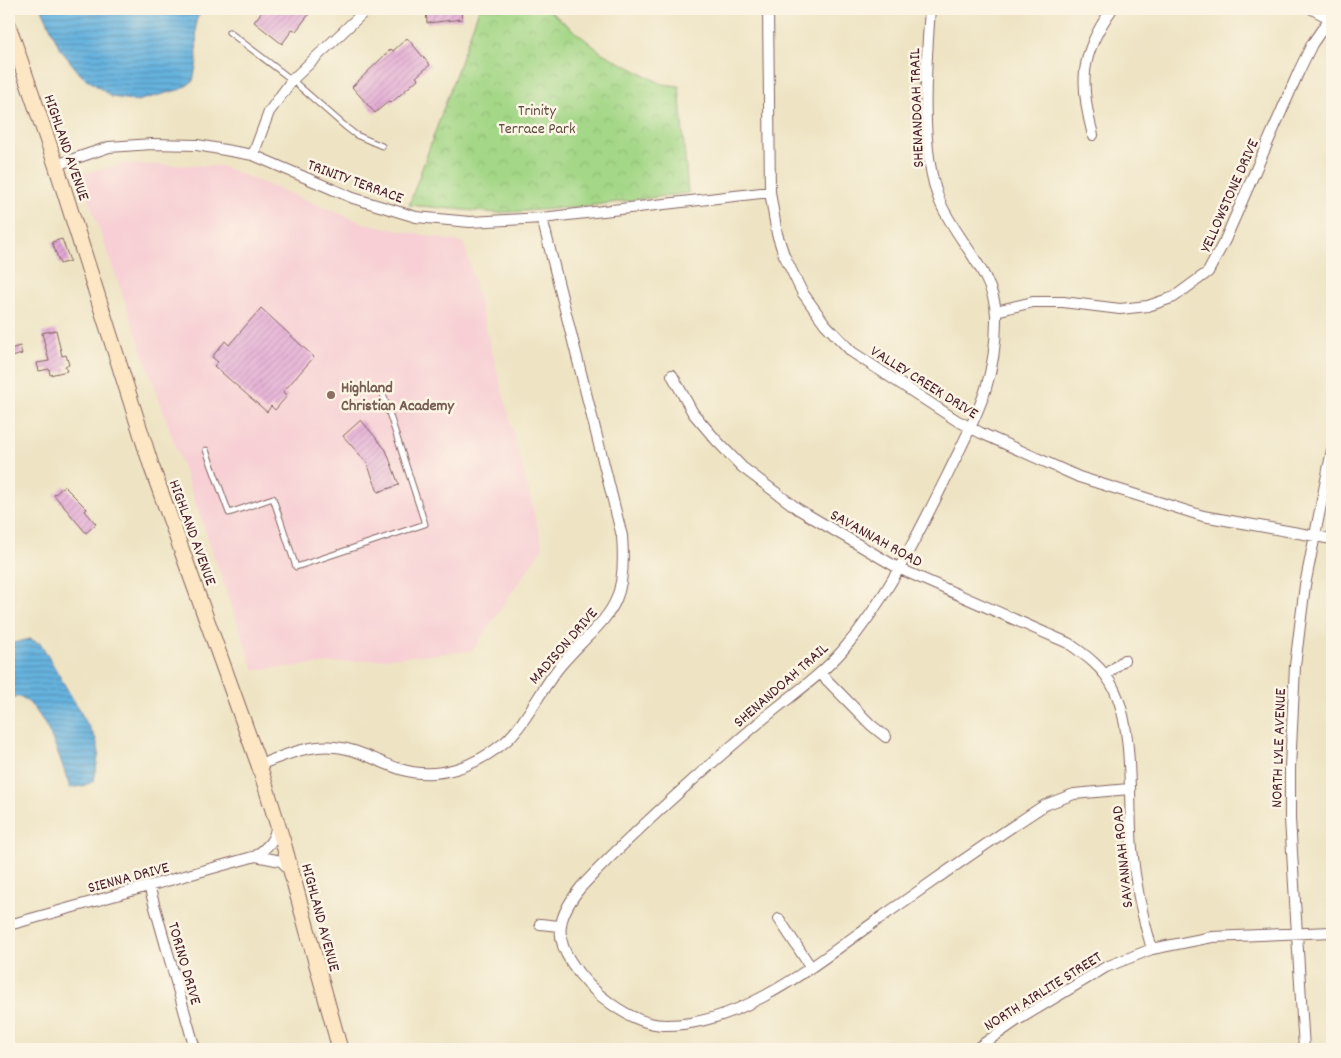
<svg xmlns="http://www.w3.org/2000/svg" width="1341" height="1058" font-family="Dekko,sans-serif">
  <style>
    .built { fill: #f7cfd4 }
    .park { fill: url(#park-crowns); stroke: #777b59 }
    .water { fill: url(#water-rules); stroke: #586884 }
    .building { fill: url(#building-hatch) }
    .lines { fill: none; stroke-linecap: round; stroke-linejoin: round }
    .service-casing { stroke: #836461; stroke-width: 7 }
    .minor-casing { stroke: #836461; stroke-width: 12 }
    .secondary-casing { stroke: #836461; stroke-width: 17 }
    .service { stroke: #fff; stroke-width: 5 }
    .minor { stroke: #fff; stroke-width: 10 }
    .secondary { stroke: #fce6c4; stroke-width: 15 }
    .education-dot { fill: #8d6e63; stroke: #fcf5e5; stroke-width: 2 }
    .labels { text-anchor: middle; stroke-width: 5; stroke-linejoin: round; paint-order: stroke }
    .street-label { font-size: 16px; fill: #4a1f2b; stroke: #fcf5e5 }
    .park-label { font-size: 16px; fill: #604d42; stroke: #fcf5e5 }
    .education-label { font-size: 16px; font-weight: bold; fill: #785e54; stroke: #fcf5e5; text-anchor: start }
  </style>
  <defs>
    <pattern id="park-crowns" width="20" height="18" patternUnits="userSpaceOnUse" patternTransform="scale(1.25)"><rect width="20" height="18" fill="#a4d787"/><path d="M2 6a3 3 0 1 1 6 0M12 15a3 3 0 1 1 6 0" fill="none" stroke="#8fb875"/></pattern>
    <pattern id="water-rules" width="6" height="5" patternUnits="userSpaceOnUse" patternTransform="scale(1.25)"><rect width="6" height="5" fill="#65b2de"/><path d="M0 2.5h6" fill="none" stroke="#5590b4"/></pattern>
    <pattern id="building-hatch" width="6" height="6" patternUnits="userSpaceOnUse" patternTransform="scale(1.25)"><rect width="6" height="6" fill="#e1a4d4"/><path d="M-1 1l2-2M0 6l6-6M5 7l2-2" fill="none" stroke="#b885ac"/></pattern>
  </defs>
  <rect width="100%" height="100%" fill="#fcf5e5"/>
  <filter id="ink" filterUnits="userSpaceOnUse"><feTurbulence type="fractalNoise" baseFrequency=".02" numOctaves="2"/><feDisplacementMap in="SourceGraphic" scale="10" xChannelSelector="R" yChannelSelector="G"/><feConvolveMatrix kernelMatrix="1 2 1 2 8 2 1 2 1" color-interpolation-filters="sRGB"/></filter>
  <filter id="wash" filterUnits="userSpaceOnUse"><feTurbulence type="fractalNoise" baseFrequency=".0096" numOctaves="4" result="noise"/><feDisplacementMap in="SourceGraphic" scale="20" xChannelSelector="R" yChannelSelector="G"/><feGaussianBlur stdDeviation="1.12" result="paint"/><feColorMatrix in="noise" values="0 0 0 0 0 0 0 0 0 0 0 0 0 0 0 0 0 1.4 0 .05"/><feComposite in="paint" operator="in"/></filter>
  <g filter="url(#wash)">
    <rect width="100%" height="100%" fill="#eee4c4"/>
    <path class="built" d="M122,164l99,2 142,57 101,20 79,304 -71,104 -218,19 -174,-496z"/>
    <path class="park" d="M479,9h68l55,44 60,31 17,2 9,107 -109,14 -82,6 -88,-8z"/>
    <path class="water" d="M42,9h160l-6,12 1,41 -4,19 -11,8 -45,12 -25,-4 -31,-22 -21,-26z
      M30,639l11,5 55,95 3,13 -5,29 -11,5 -13,2c-9,-28 -24,-77 -50,-92l-11,2v-54z"/>
    <g id="blocks">
      <path class="building" d="M264,9h49l-17,22 -3,-2 -11,15 -28,-22z
        M426,9h35l1,10 -35,4z
        M407,38l23,27 -14,12 2,2 -27,24 -2,-2 -14,12 -23,-26 39,-38 2,2z
        M62,239l8,22 -10,3 -8,-22z
        M261,308l53,49 -31,35 4,4 -12,14 -4,-4 -4,6 -53,-46 4,-4 -6,-5 13,-16 4,4z
        M56,330l6,26 4,-1 3,10 -4,1 2,5 -17,4 -1,-6 -10,2 -2,-8 12,-2 -7,-28z
        M20,346l2,8 -10,3 -2,-8z
        M361,420l25,30 13,35 -21,7 -11,-29 -24,-27z
        M64,486l23,23 -2,2 11,13 -10,9 -32,-38z"/>
    </g>
  </g>
  <g filter="url(#ink)">
    <use href="#blocks" fill-opacity="0" stroke="#836461" stroke-width="1"/>
    <g class="lines">
      <g class="service-casing">
        <path id="service" d="M229,32l63,48 55,48 9,7 26,11
          M206,450l23,63 44,-15 23,69 129,-43 -43,-133"/>
      </g>
      <g class="minor-casing">
        <path id="minor" d="M768,9l2,183 7,42 7,21 18,37 23,32 27,28 104,68 25,13 98,44 124,39 129,23
          M930,9c-4,55 -11,142 10,193 15,36 55,72 56,113 1,66 -20,101 -48,159 -30,60 -61,125 -105,176 -26,30 -59,50 -88,76 -60,51 -120,104 -174,161 -20,25 -29,46 -10,75 18,29 59,63 95,63 78,0 153,-64 214,-107 55,-38 109,-77 165,-113l29,-11 55,-5
          M1312,9l17,9
          M1093,135c-14,-52 -13,-81 19,-126
          M253,155l16,-43 23,-32 75,-71
          M56,165l53,-18 43,-3 45,1 56,10 100,43 63,19 54,5 72,-4 228,-26
          M996,311l37,-9h30l57,7 28,-3 26,-9 34,-25 17,-32 74,-169 13,-27 20,-29
          M672,375l21,38 23,27 26,27 56,42 100,59 170,75c18,12 35,25 45,44 22,42 15,115 19,162 3,34 10,67 20,100
          M821,674l50,51 15,12
          M1106,675l18,-15
          M259,765c23,-9 51,-21 76,-18 23,2 43,15 65,22 37,12 76,-3 105,-27 20,-17 37,-55 56,-77 45,-51 67,-53 61,-129l-80,-318
          M256,856c11,-9 20,-16 20,-31
          M149,886l46,163
          M779,919l31,47
          M540,924l19,2
          M9,925l247,-69 25,5 8,8
          M976,1049l40,-28 90,-54 46,-18 60,-12 120,-5
          M1304,1049l-14,-230v-51l5,-102 10,-81 27,-135"/>
      </g>
      <g class="secondary-casing">
        <path id="secondary" d="M9,28l47,137 96,303 107,297 24,77 57,207"/>
      </g>
      <use href="#service" class="service"/>
      <use href="#minor" class="minor"/>
      <use href="#secondary" class="secondary"/>
    </g>
  </g>
  <circle class="education-dot" cx="331" cy="395" r="5"/>
  <g class="labels">
    <g class="street-label">
      <text transform="translate(915 108) rotate(-92)" y="6">SHENANDOAH TRAIL</text>
      <text transform="translate(68 147) rotate(71)" y="6">HIGHLAND AVENUE</text>
      <text transform="translate(356 180) rotate(20)" y="6">TRINITY TERRACE</text>
      <text transform="translate(1228 195) rotate(-66)" y="6">YELLOWSTONE DRIVE</text>
      <text transform="translate(925 381) rotate(32)" y="6">VALLEY CREEK DRIVE</text>
      <text transform="translate(194 532) rotate(70)" y="6">HIGHLAND AVENUE</text>
      <text transform="translate(877 537) rotate(29)" y="6">SAVANNAH ROAD</text>
      <text transform="translate(562 645) rotate(-49)" y="6">MADISON DRIVE</text>
      <text transform="translate(780 684) rotate(-41)" y="6">SHENANDOAH TRAIL</text>
      <text transform="translate(1277 748) rotate(-88)" y="6">NORTH LYLE AVENUE</text>
      <text transform="translate(1121 857) rotate(-96)" y="6">SAVANNAH ROAD</text>
      <text transform="translate(128 876) rotate(-15)" y="6">SIENNA DRIVE</text>
      <text transform="translate(322 917) rotate(75)" y="6">HIGHLAND AVENUE</text>
      <text transform="translate(186 963) rotate(74)" y="6">TORINO DRIVE</text>
      <text transform="translate(1042 990) rotate(-32)" y="6">NORTH AIRLITE STREET</text>
    </g>
    <g class="park-label">
      <text x="537" y="115">Trinity<tspan x="537" dy="18">Terrace Park</tspan></text>
    </g>
    <g class="education-label">
      <text x="341" y="392">Highland<tspan x="341" dy="18">Christian Academy</tspan></text>
    </g>
  </g>
  <rect width="1341" height="1058" fill="none" stroke="#fcf5e5" stroke-width="30"/>
</svg>
